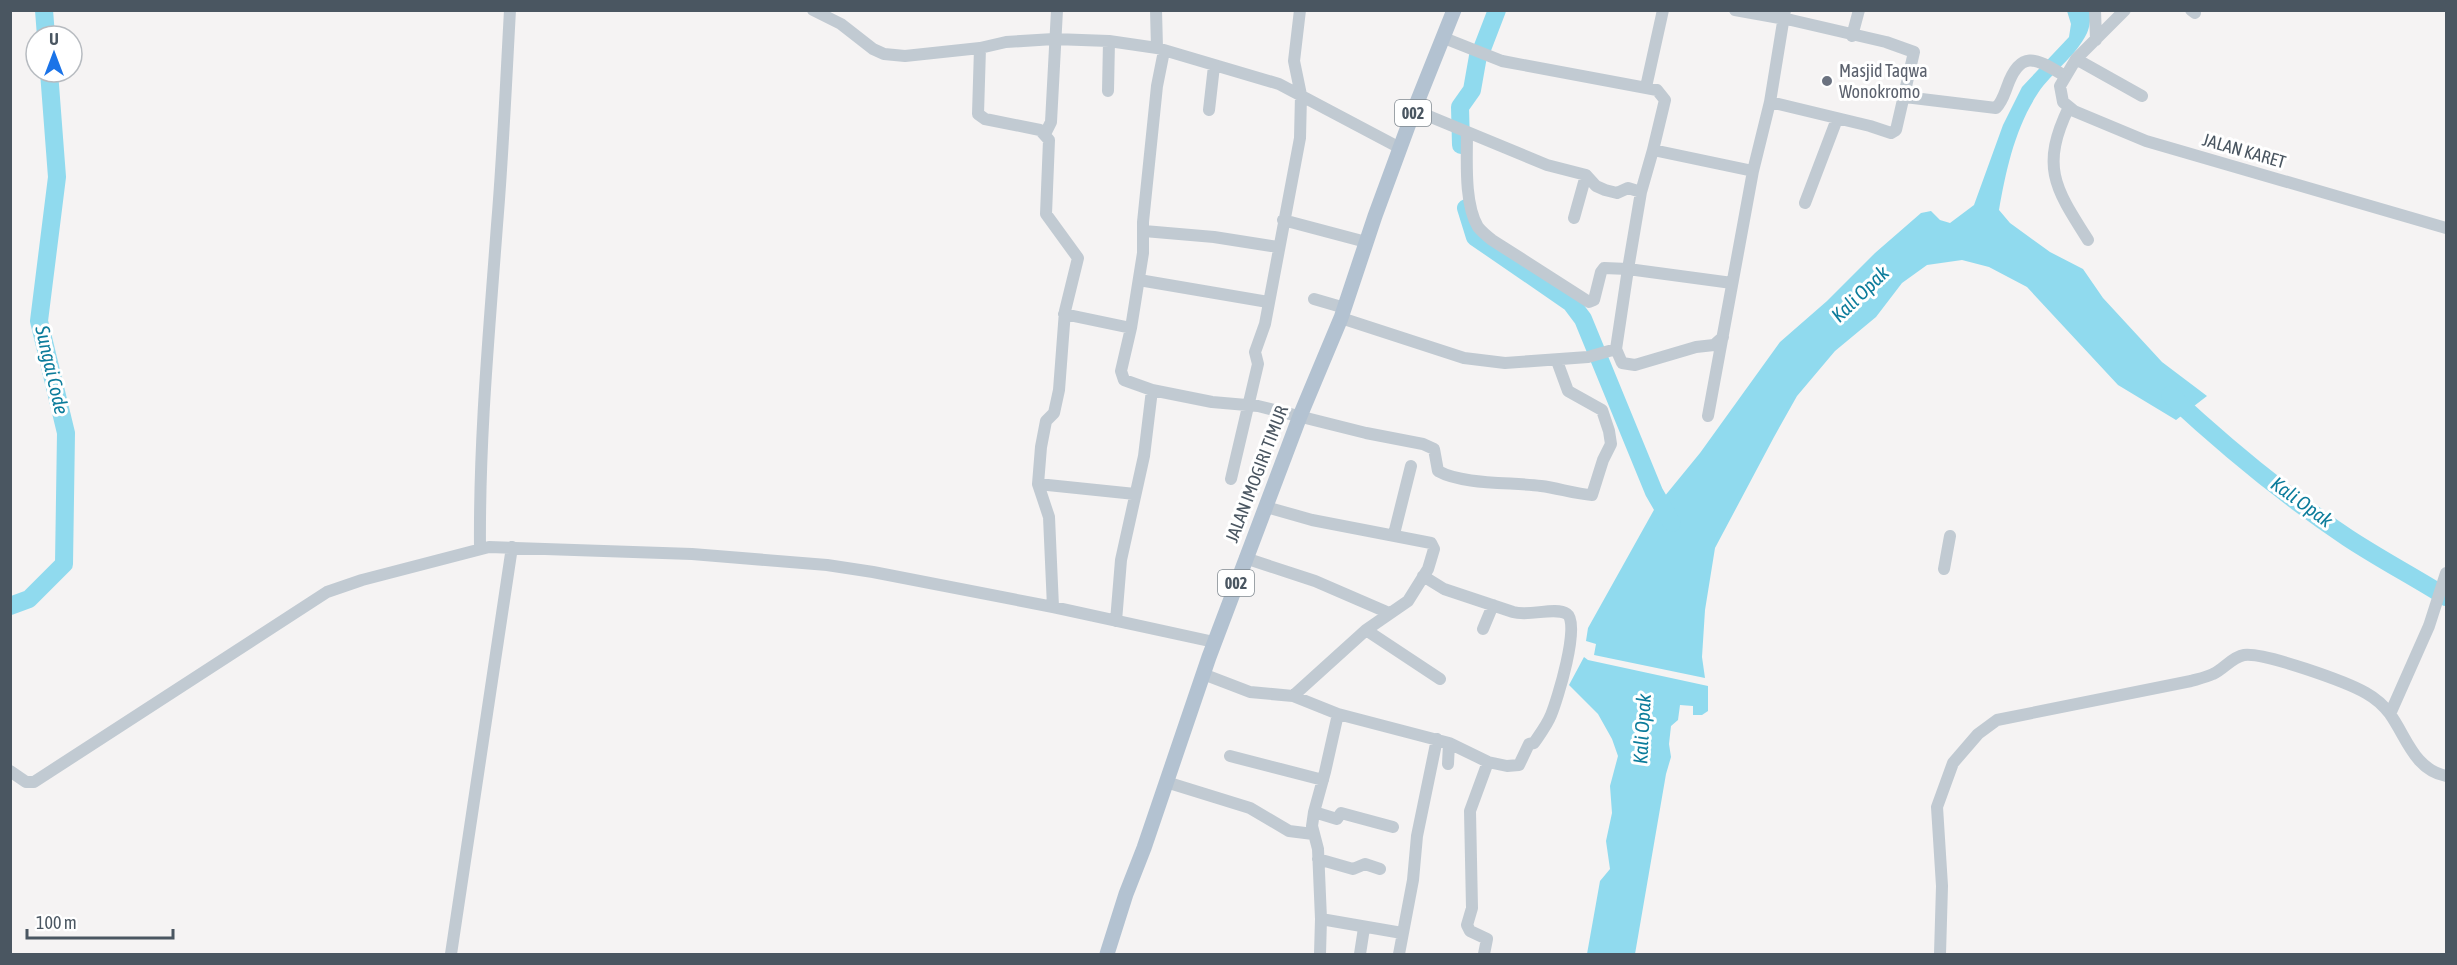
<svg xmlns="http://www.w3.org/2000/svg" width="2457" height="965" font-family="'Asap Condensed',sans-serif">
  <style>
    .water { fill: #90daee }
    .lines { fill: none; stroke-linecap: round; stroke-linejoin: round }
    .river { stroke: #90daee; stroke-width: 18 }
    .minor { stroke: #c1cad2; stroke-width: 12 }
    .major { stroke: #b3c2d1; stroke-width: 15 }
    .worship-dot { fill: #6b7280; stroke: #fff; stroke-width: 2 }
    .labels { text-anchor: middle; stroke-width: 6; stroke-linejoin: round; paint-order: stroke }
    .shield { fill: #fff; stroke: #808990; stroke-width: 1.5 }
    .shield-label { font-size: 16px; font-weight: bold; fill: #4a5661 }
    .worship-label { font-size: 18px; fill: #5b616d; stroke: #fff; text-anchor: start }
    .street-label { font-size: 18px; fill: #4a5661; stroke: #fff }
    .water-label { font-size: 20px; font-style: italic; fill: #0c7c9b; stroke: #fff }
  </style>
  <rect width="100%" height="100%" fill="#f5f3f3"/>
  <path class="water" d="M2067,11h25c-2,6 -2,16 -5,22 -11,23 -35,39 -49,60 -23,35 -32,77 -39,117l11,13 40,29 33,17 20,29 59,64 45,34 -31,24 -58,-35 -91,-98 -38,-20 -27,-7 -35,5 -25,18 -26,34 -41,34 -38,45 -23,41 -59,111 -10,62 -3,47 3,21 -111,-23 2,-11 -10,-3 2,-13 67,-120 45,-55 80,-111 47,-41 48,-48 46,-40 10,-2 9,9 10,3 24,-18 29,-80 19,-38 47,-50 2,-13z
    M1584,657l4,3 120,26v25l-6,4h-9v-9l-13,-1 -2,15 -7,6 -2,18 2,13 -5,17 -31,180h-48l13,-73 10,-12 -4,-28 6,-28 -2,-27 8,-30 -6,-17 -14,-25 -29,-29z"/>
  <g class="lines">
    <path class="river" d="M44,10l2,26
      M1482,49l15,-39
      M1461,145l-1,-38 12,-17 6,-34
      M1466,208l9,29 96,66 12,16 71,173 18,31
      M2170,395c56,52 115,101 178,143 32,21 66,39 98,59
      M10,606l19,-7 35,-35 2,-131 -27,-112 18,-144 -8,-105"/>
    <path class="minor" d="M813,10l28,14 32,25 11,5 21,2 75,-8 26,-6 48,-3 55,2 48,7 122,36 121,64
      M1156,10l1,38
      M1735,10l56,10 95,22 28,10 -18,78 -5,3 -21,-7 -100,-24
      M2095,10l1,30
      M2125,10l-49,49 -16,27 3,16 11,9 72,30 300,87
      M2191,10l4,3
      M1852,36l7,-26
      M1444,38l58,23 155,29 8,10 -12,50 100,21
      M980,48l-2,66 7,5 55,11 9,10 -3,74 32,44 -13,53 -6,79 -5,23 -8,8 -5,26 -3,37 11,33 4,90
      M1164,51l-7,35 -14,136v31l-12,75 -10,43 3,9 28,10 60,12 46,4 108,27 57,11 11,5 4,22c25,14 74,11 103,15 17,2 34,8 51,9l11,-35 8,-16 -2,-13 -7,-21 -34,-19 -11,-30
      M2076,59l66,37
      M1646,87l17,-77
      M1108,91l1,-50
      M1905,97l91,11c6,-6 8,-13 11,-21 14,-40 31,-27 58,-11
      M2069,107c-29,60 -14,81 19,133
      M1209,110l5,-44
      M1414,110l133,55 39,10 10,11 9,4 12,3 11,-5 13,4
      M1467,133c0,27 -3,71 11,94 4,5 9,9 14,13l97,62 5,-2 7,-28 3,-4 24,1 13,-77 12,-42
      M1045,134l6,-12 6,-112
      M1805,203l32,-84
      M1574,218l12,-43
      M1283,220l83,22
      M1144,231l70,6 64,10
      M1139,280l129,22
      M1314,299l31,9
      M1064,314l67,14
      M1341,318l123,40 41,5 83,-6 28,-8
      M1723,337l-9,8 -18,2 -61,18 -13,-2 -6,-14 12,-80 104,14
      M1708,416l45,-245 17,-69 15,-92
      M1231,479l27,-115 -3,-12 10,-28 35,-186 1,-43 -7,-34 6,-51
      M1038,484l97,10
      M1266,507l46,13 119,23 3,6 -6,20 -20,32 -42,29 -73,66
      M1394,534l17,-68
      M480,549c-1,-109 9,-216 17,-324 6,-71 9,-143 13,-215
      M1245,558l70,23 74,32
      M1944,569l6,-33
      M1116,621l5,-61 23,-104 8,-66
      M1483,629l10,-24
      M1366,630l74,49
      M1203,674l47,18 43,4 45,18 111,29 39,19 19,4 12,-1 10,-21 5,-1c6,-9 13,-18 17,-28 6,-14 30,-92 16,-101 -12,-8 -37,3 -54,-2l-69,-23 -21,-13
      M2390,714l39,-88 17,-53
      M1230,756l93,24
      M1448,764l1,-21
      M10,771l16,11h8l293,-190 35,-12 127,-33 203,7 135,11 46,7 180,35 161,35
      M1166,782l84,26 39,23 24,3
      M1314,812l23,7 4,-6 52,14
      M1318,859l35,10 12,-5 15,5
      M1321,919l81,14
      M451,954l61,-407
      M1320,954l1,-35 -3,-70 -6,-23 2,-14 11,-40 13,-58
      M1360,954l4,-26
      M1399,954l14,-74 4,-44 20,-97
      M1484,954l3,-15 -17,-8 -3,-6 5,-17 -2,-97 18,-49
      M1940,954l2,-68 -5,-79 16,-44 25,-29 19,-14 194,-39c7,-2 16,-4 22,-7 11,-5 19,-17 31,-19 20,-3 103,27 122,38 9,5 18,13 24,21 17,24 24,55 56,62"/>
    <path class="major" d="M1107,954l19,-60 18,-46 65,-191 91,-241 41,-98 34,-102 39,-106 40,-100"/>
  </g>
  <circle class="worship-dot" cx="1827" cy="81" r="6"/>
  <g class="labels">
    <g class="shield">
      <rect x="1395" y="100" width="36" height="26" rx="4.5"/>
      <rect x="1218" y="570" width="36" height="26" rx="4.5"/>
    </g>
    <g class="shield-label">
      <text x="1413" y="119">002</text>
      <text x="1236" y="589">002</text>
    </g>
    <g class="worship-label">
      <text x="1839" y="77">Masjid Taqwa<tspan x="1839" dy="21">Wonokromo</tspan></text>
    </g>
    <g class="street-label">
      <text transform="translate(2244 151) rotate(16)" y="6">JALAN KARET</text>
      <text transform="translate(1257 474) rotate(-69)" y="6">JALAN IMOGIRI TIMUR</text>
    </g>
    <g class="water-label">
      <text transform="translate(1860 294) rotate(-44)" y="7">Kali Opak</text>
      <text transform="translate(52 370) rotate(77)" y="7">Sungai Code</text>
      <text transform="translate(2302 502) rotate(36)" y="7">Kali Opak</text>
      <text transform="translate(1642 729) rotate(-87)" y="7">Kali Opak</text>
    </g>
  </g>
  <rect width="2457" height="965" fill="none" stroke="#4a5661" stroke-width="24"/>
  <g transform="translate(54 54)"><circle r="28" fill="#ffffff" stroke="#b7bbc0" stroke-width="1.5"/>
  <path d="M0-4.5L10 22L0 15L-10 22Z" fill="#1a73e8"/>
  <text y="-9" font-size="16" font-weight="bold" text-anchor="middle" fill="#4a5661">U</text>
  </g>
  <path d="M27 929v9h146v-9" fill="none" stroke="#4a5661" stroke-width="3"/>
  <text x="36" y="929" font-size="18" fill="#4a5661" stroke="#ffffff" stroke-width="4.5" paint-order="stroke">100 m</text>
</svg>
